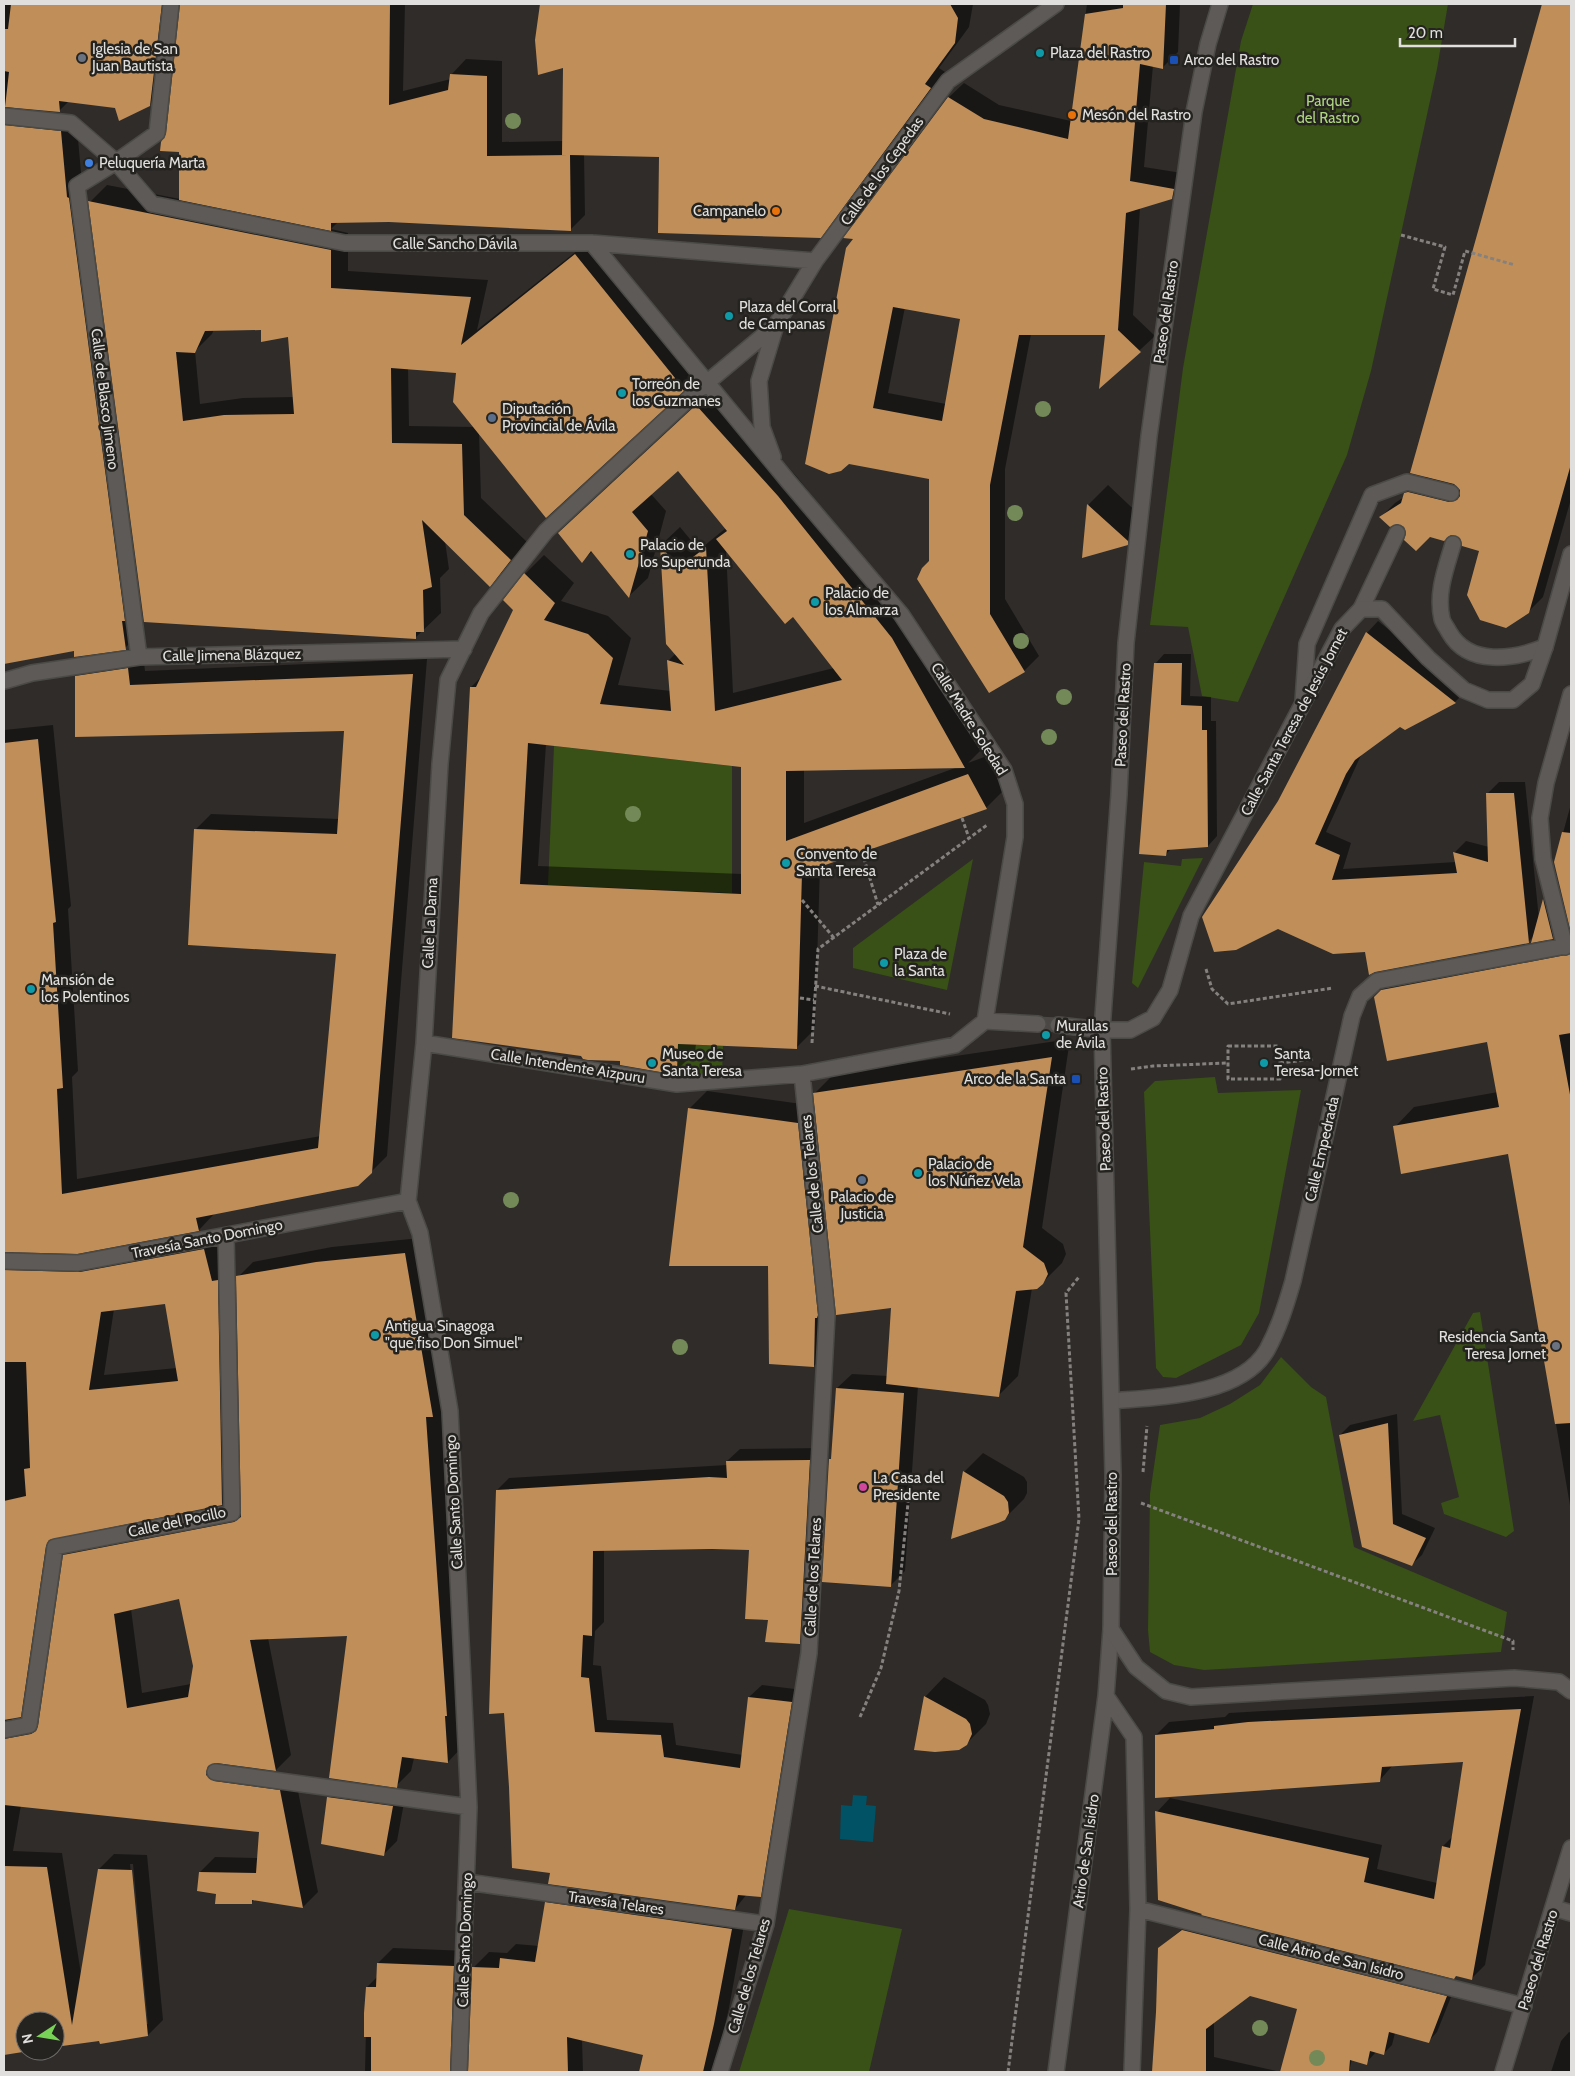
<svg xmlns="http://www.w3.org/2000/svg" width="1575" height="2076" font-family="Cabin,sans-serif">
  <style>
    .green { fill: #395016 }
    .water { fill: #015265 }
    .shadow { fill: #0007; fill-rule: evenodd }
    .building { fill: #c08e59; fill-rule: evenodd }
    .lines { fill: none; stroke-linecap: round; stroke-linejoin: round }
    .street-tunnel { stroke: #4a4745; stroke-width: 15; stroke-dasharray: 15 8; stroke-linecap: butt }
    .lane-casing { stroke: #4c4a47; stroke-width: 18 }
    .street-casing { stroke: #4c4a47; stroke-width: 18 }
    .secondary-casing { stroke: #4c4a47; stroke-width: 18 }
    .path { stroke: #84817f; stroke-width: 3; stroke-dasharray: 4 2.5; stroke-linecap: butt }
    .lane { stroke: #5d5a57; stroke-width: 15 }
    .street { stroke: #5d5a57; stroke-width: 15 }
    .secondary { stroke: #5d5a57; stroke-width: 15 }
    .tree { fill: #748958 }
    .culture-dot { fill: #0f9aa8; stroke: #252320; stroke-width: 2 }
    .worship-dot { fill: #6b7280; stroke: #252320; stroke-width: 2 }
    .transit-dot { fill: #1a4fb4; stroke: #252320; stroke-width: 2 }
    .food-dot { fill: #e8710a; stroke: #252320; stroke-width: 2 }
    .shop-dot { fill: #3f7fe0; stroke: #252320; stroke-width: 2 }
    .service-dot { fill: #5c6f8a; stroke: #252320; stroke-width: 2 }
    .hotel-dot { fill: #d1479c; stroke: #252320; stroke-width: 2 }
    .labels { text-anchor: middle; stroke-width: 5; stroke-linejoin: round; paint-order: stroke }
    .poi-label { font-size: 15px; fill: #e1dfdd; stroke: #252320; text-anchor: start }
    .park-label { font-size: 15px; fill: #add57d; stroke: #252320 }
    .street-label { font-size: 15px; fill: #e1dfdd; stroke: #252320 }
  </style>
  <rect width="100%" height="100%" fill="#2f2c2a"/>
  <path class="green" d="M1253,4h195l-11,65 -66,302 -24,84 -109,247 -36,-6 -14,-69 -38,-2 33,-257 58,-327z
    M554,746l178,20v127l-184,-8z
    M1203,858l-65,130 -6,-5 12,-121 37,4 1,-7z
    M973,859l-26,131 -94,-22v-20z
    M678,1044l45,2 -1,29 -45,-3z
    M1215,1077l3,16 83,-3 -42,223 -18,32 -65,33 -13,-1 -7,-9 -12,-276 11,-11z
    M1480,1312l34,219 -8,6 -62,-23 -3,-11 18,-6 -19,-82 -27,6 60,-108z
    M1281,1357l30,30 15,10 28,150 153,65 -6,40 -297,18 -30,-5 -24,-13 -2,-22 2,-136 10,-69 40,-7 30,-14 30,-19z
    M789,1909l113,20 -33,143h-130z"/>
  <path class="water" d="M853,1795l14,1 -1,9 10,1 -3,36 -33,-3 1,-34 11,1z"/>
  <path class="shadow" d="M4,4h171l-10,86 -15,15 -34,1 -47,-5 -10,10 -47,-5 6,5 58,6 6,66 58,450 -15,15 -49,2 -72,13z
    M181,4h224l-2,87 48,-12v-4l15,-16 36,2v81l62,-1 1,-74 -28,-27 5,-36h431l-4,23 -30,41 6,4 -109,149 -16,15 -160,-80 -76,-2 1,61 -15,15 -181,-9 -51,1 -7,7 17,4v38l140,9 -11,50 116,-92 107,134 -17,18 -204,42 2,66 46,44 -20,26 -17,17 -45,-44 4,28 -9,9 1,35 -26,25 -270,-17 -55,-419 17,-17 73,14 1,-48 -13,-17zM214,329h48l28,6 4,62 -51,1 -43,6 -5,-53 17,-17zM408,368l50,4 17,55 -66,-1z
    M1087,4h93l-2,48 -15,15 -10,-2 -9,102 44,7 -1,8 -15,16 -32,10 -7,107 22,21 -54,50 5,-53 -75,1 -26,135v130l34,57 -15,15 -94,-110 1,-83 -82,-15 99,-365 16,-15 35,22 72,16zM905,307l57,11 -16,86 -58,-11z
    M1544,4h27v495l-28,98 -15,15 -47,-62 -20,-13 -10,-4 -21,3 -49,-19 14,-14 9,-6 1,-3 15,-15 7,-3 -16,-4z
    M716,387l81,90 113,141 73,130 -15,15 19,-7 18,33 -19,19 -166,57 -5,164 -19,19 -100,-4 -1,8 -19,19 -54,-11 -168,-24 17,-349 12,-12 31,-66 -9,-9 20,-26 19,-19 30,28 -13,18 47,15 23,22 -13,47 53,6 -2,-31 7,-7 -8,-10 -7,-98 19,-18 19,23 27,-22 -48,-58 -27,24 15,17 -18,67 -19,18 -37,-44 -10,9 -22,-28zM726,550l68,65 40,53 -101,25zM546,744l196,22v108l-204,-8zM955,768l-151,55v-53z
    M1108,485l39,37 -1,2 -19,20 -44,13 6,-53z
    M1378,621l88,70 -11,11 -55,23 -38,28 -36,79 25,11 -8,26 113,-7 -1,-10 11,-11 23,6 -2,-53 12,-12h26l14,137 5,-19 9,-9 9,37 -9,10 -20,3 1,-5 -6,6 -162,9 -88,-24 1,-126 88,-168z
    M143,654l2,17 282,-12 -40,497 -16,16 -157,42 -15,16 -188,21 8,5 75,2 125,-24 18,255 -15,15 -163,33 -24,164 -15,15 -9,2 5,6 6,1 18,-4 24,-165 16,-16 161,-31 -3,-232 15,-15 79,-15 88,-9 27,163 -6,6 20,293 2,46 -15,16 -34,-4 -3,13 -15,15 -47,-151 -81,3 23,117 -15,15 -52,-7 5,4 66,9 23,116 -15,15 -48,-8 -4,4 -33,-10 -18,-21 15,-15 43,1 2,-27 -239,-26 -8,46 49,2 19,121 18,-105 15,-15 33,1 16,165 -15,15 -48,4 -45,7v-25h-30v29l-21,3v-1323l49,-5 18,181 -3,3 10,162 -6,6 5,102 244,-43 16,-183 -141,-124 15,-15 128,5 7,-90 -270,-52 15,-16zM166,1303l11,65 -73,7 10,-66zM180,1597l14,69 -3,18 -49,9 -11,-84zM130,1864h3l15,160h-2z
    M1164,654h27l-1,42 21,1v24h5l1,115 -9,10 -37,3 -5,5 -11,-190z
    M1571,804v124l-16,-66z
    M1571,939v572l-62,-359 -114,-25 19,-20 84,-15 -10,-52 -113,-43 19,-20z
    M1070,1039l-28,189 21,16 3,10 -4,9 -20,20 -10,5 -14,88 -19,19 -81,-9 -13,185 -15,15 -60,-126 3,-3 4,-69 15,-14 36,2 5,-70 -57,-8 -4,3 -1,47 -17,18 -45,-101 -80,-156 18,-18 109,15 -1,-13 19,-19z
    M1397,1414l5,100 33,14 -13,27 -10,9 -72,-129 10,-10z
    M822,1448l-10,182 -12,13 -31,-25 -19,-69 -146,1v72l-9,9 -2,34 8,1 6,54 66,3 3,22 67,10 6,-58 13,-12 41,5 -30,194 -13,12 -13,-2 -12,15 -183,-38 -55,-381 12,-12 218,-13v-4l13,-12z
    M983,1453l41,24 3,5v11l-3,6 -20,20 -40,-47z
    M944,1677l41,23 3,5 2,9 -4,10 -20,20 -41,-47z
    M1534,1696l-49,269 -13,13 -315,-166 13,-14 212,47 -5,24 60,14 6,-37 9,-9 12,-77 -71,5 -13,15 -224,-45 13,-13 56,-5 4,-4z
    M342,1783l64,9 -9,49 -14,14 -55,-58z
    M562,1888l184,26 -17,94 -15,64h-74l4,-18 -62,-15 1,33h-218l2,-85 10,-10 1,-14 15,-15 75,3 -4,105 6,11 4,-100 15,-15 18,1 9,-9 23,2 7,-43z
    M1192,1921l263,66 -18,45 -9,10 -33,-9 -3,12 -9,9 -7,-2 -10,11 -14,-4 -3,13h-195l5,-124zM1249,1995l49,13 -17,64 -67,-15v-36z
    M1569,2032l2,1v39h-20l10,-31z"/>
  <path class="building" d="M11,4h151l-12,102 -31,15 -4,-13 -56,-7 1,11 -55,-5 4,-35 -5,-1v-42h4z
    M180,4h210l-1,101 59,-15 2,-16 37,2v80l82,-1h-7l1,-87 -25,7 -3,-35 5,-36h410l8,14 -3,25 -30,41 6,4 -110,150 -163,-5 1,-76 -89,-2 1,76 -182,-9 -58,1v8l-152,-31v-48l-19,-1 1,-9 5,-8z
    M1123,4h43l-3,65 -23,-5 -10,117 44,8 -2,10 -46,14 -8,117 23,22 -42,37 6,-54h-86l-29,150v129l35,58 -36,21 -72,-114 5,-11 7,-7v-82l-80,-15 -8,7 -12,3 -24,-10 41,-216 7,-9 -10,-1 105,-141 36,22 84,20 17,-125 38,-6zM893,307l67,12 -18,102 -69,-13z
    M1542,4h29v460l-42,149 -23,15 -26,-8 -13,-25 12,-44 -17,-5 -2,-8 -9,-3 -7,6 -14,-4 -14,14 -12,-11 2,-7 -2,-6 -7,-3 -7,3 -11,-10 22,-14 3,-10 4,-1 41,10 8,-2 3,-4v-6l-6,-6 -44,-11z
    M4,125l57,6 6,66 2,1 56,423h-3l4,29 -52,7v-6l-70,13z
    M88,201l243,49v38l140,9 -10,48 114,-91 100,124 -1,2 10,11 -138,127 -93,-116 3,-29 -65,-5 1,75 70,1 2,71 47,45 -21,27 -68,-67 10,67 -9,3 1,42h-8v7l-272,-17zM261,330v12l27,-5 6,77 -70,1 -41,6 -7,-69 19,1 10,-22z
    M696,405l82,91 114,142 73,130 -179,3v70l182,-67 19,35 -185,64 -5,176 -119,-5 -1,28h-17l-40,-7v-4l-32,-1 -5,-1 -2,-3 -129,-18 18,-351h6l37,-77 -10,-10 21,-27 31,30 -11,17 44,14 25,24 -13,46 71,7 -4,-51 17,5 -18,-21 -6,-99 19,23 27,-21 9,164 127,-31 -49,-63 -8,7 -69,-85 11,-8 -49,-60 -46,41 16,19 -19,67 -38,-47 -9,12 -24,-30zM528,743l213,24v127l-221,-10z
    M1087,504l41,37v4l-46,13z
    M1366,632l90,71 -51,27 -5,-3 -45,33 -9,14 -31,70 25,11 -8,25 125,-7 -4,-21 35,10 -2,-69h28l15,150 -154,29 -6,3 -4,-23 -32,2 -55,-25 -42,21 -22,2 -12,-35 76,-116z
    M1154,663h28l-1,42 21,1v24h5l1,117 -41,3 -1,6 -27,-2z
    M128,668l2,17 283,-11 -41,499 -14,13 -162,32 3,13 -122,23 -73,-2v-509l34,-4 18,183 -3,1 10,165 -6,1 5,105 256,-46 18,-194 -148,-9 6,-116 143,5 7,-103 -269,6v-61z
    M1562,832l9,1v100l-17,-71z
    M1543,899l10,40 -22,4z
    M1571,954v79l-12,2 12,65v323l-16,1 -47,-270 -107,20 -8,-48 106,-19 -12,-65 -100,19 -13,-64 7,-7z
    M1052,1057l-29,190 21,16 4,11 -5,10 -6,5 -21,2 -17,106 -113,-13 5,-76 -55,7 -23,-222z
    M688,1108l110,15 20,192 -1,3h-2l-1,49 -45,-3 -1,-98h-99z
    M204,1249l8,32 6,-1 4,225 -173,35 -3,6 -25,171 -17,3v-219l22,-5 -2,-27 6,-1 -4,-106h-22v-92l76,2zM165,1304l13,77 -89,9 12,-78z
    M405,1253l28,164h-7l21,299h-2l3,47 -46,-6 -5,31 -68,-10 18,-142 -97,4 26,131 -60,-8 -8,3 -2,9 8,6 66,9 23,118 -51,-8v4h-37l1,-10 -19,-3 2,-19 57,1 3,-41 -255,-27v-66l27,-5 5,-3 2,-5 25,-171 171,-33 7,-5 -5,-241 80,-14zM179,1599l14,67 -5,31 -61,11 -13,-94z
    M836,1388l68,5 -13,194 -69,-5 7,-123h2z
    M1388,1423l5,101 33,14 -14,28 -50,-19 -23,-112z
    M810,1460l-10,184 -35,-2 3,-22 -23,-1 4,-69 -37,-1 -119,2 -1,85 -9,-1 -2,42 8,1 6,54 66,3 3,22 76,11 8,-71 44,5 -31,195 -23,-2 -3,15 -187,-26 2,-11 -38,-5 -3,-81 -5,-74 -15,1 7,-224 213,-13 18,1 -1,-17z
    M963,1471l41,25 4,6 1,11 -4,7 -7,3 -47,16z
    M924,1696l42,23 4,5 2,10 -5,11 -8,5 -24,2 -21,-2z
    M1521,1709l-49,271 -16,-4 -2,3 -253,-64 1,-1 -44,-14 -3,-89 214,47 -5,24 70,17 8,-53 8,2 13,-86 -81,5 -2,15 -225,16v-63l59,-6v-3l34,-4z
    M327,1797l66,9 -9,50 -63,-12z
    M4,1866l43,1 25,158 26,-156 34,1 16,166 -48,8 -1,-3 -44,6v-26h-30v30h4l-25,4z
    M545,1902l187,27 -18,95 -11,48h-64l4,-17 -76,-18 1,35h-100l4,-105 27,1 1,-10 35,4z
    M1182,1930l265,66 -18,47 -40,-11 -5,23 -14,-4 -3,14 -17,-5 -1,12h-69l17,-63 -47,-13 -44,33v43h-54l4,-60 2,-64z
    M377,1963l77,3 -4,106h-79v-35h-7v-24l2,-26h10z"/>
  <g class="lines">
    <path class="street-tunnel" d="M1038,1024l20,1"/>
    <g class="lane-casing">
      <path id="lane" d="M1453,544c-7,24 -17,49 -11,75 1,4 5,9 7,13 20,35 65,27 96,15
        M1361,609l36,-76
        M1303,701l4,-57 65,-149 35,-13 44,11"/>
    </g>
    <g class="street-casing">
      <path id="street" d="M4,116l67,7 45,39 36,42 193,39h247l223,18
        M592,243l196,238 113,133 103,156 11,34v33l-30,184
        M773,457l-11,-30 -3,-46 17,-56 39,-64 133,-180 108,-77
        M139,657l-62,-471 39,-24 41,-29 14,-129
        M4,681l28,-8 107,-16 325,-8
        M1565,947l-22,-88 -3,-41 6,-35 25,-89
        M1058,1025l44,5h28l23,-12 17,-28 21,-74 151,-287 19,-20h21l46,49 36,32 24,10h25l19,-16 13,-37 26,-93
        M424,1043l253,41 125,-10 153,-29 30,-24 53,3
        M4,1261l74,2 330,-62
        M1112,1401c47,-4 128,-5 155,-51 12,-22 19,-45 26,-69l59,-265 8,-20 17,-15 194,-36
        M1106,1696l28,41 4,172 -6,163
        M4,1730l25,-5 26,-178 177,-34 -6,-277
        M215,1772l254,35
        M467,1882l299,42
        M1554,1908l17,5
        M1138,1909l386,97
        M459,2072l10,-265 -19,-396 -30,-178 -12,-32 16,-158 16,-279 8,-84 33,-67 65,-82 151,-140 79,-66
        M720,2072l46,-148 43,-271 18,-338 -25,-241
        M1056,2072l50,-376 5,-67"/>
    </g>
    <g class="secondary-casing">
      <path id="secondary" d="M1220,4l-12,40 -14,68 -45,324 -23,207 -7,151 -17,236 11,445 -2,154 25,38 30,24 25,6 323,-19 45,4 12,9
        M1503,2072l68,-224"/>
    </g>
    <path class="path" d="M1401,235l44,12 -12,42 20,6 12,-44 50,14
      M962,818l7,20
      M862,852l16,53
      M802,900l32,38
      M1206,969l6,20 16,15 105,-16
      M815,986l135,28
      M800,998l14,2
      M812,1043l6,-94 169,-124
      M1228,1046h52v33h-52z
      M1280,1063l33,-4
      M1131,1069l22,-3 75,-3
      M1143,1472l4,-46
      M1141,1503l372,138v9
      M860,1717l21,-49 18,-77 12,-117
      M1008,2072l71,-553 -13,-226 13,-16"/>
    <use href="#lane" class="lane"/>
    <use href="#street" class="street"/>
    <use href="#secondary" class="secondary"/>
  </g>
  <g class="tree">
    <circle cx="513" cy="121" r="8"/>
    <circle cx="1043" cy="409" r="8"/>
    <circle cx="1015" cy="513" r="8"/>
    <circle cx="1021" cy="641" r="8"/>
    <circle cx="1064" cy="697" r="8"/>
    <circle cx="1049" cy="737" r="8"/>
    <circle cx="633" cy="814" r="8"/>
    <circle cx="511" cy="1200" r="8"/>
    <circle cx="680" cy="1347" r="8"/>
    <circle cx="1260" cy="2028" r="8"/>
    <circle cx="1317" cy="2058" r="8"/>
  </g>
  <g class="culture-dot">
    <circle cx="1040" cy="53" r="5"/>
    <circle cx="729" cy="316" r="5"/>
    <circle cx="622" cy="393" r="5"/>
    <circle cx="630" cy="554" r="5"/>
    <circle cx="815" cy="602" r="5"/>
    <circle cx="786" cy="863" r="5"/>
    <circle cx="884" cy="963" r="5"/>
    <circle cx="31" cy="989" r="5"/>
    <circle cx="1046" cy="1035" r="5"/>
    <circle cx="652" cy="1063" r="5"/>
    <circle cx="1264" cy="1063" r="5"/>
    <circle cx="918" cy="1173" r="5"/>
    <circle cx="375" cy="1335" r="5"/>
  </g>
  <g class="worship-dot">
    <circle cx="82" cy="58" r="5"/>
    <circle cx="1556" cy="1346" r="5"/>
  </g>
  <g class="transit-dot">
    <rect x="1169" y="55" width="10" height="10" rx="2.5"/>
    <rect x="1071" y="1074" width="10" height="10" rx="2.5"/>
  </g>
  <g class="food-dot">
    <circle cx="1072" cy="115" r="5"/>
    <circle cx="776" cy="211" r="5"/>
  </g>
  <circle class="shop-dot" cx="89" cy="163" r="5"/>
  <g class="service-dot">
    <circle cx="492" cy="418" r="5"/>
    <circle cx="862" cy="1180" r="5"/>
  </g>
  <circle class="hotel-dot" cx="863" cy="1487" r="5"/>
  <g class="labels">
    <g class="poi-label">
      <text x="92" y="54">Iglesia de San<tspan x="92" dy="17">Juan Bautista</tspan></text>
      <text x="1050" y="58">Plaza del Rastro</text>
      <text x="1184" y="65">Arco del Rastro</text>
      <text x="1082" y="120">Mesón del Rastro</text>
      <text x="99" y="168">Peluquería Marta</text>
      <text x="766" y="216" text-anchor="end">Campanelo</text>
      <text x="739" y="312">Plaza del Corral<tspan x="739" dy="17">de Campanas</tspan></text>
      <text x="632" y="389">Torreón de<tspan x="632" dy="17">los Guzmanes</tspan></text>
      <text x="502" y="414">Diputación<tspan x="502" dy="17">Provincial de Ávila</tspan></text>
      <text x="640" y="550">Palacio de<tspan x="640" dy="17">los Superunda</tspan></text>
      <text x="825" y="598">Palacio de<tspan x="825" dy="17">los Almarza</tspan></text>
      <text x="796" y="859">Convento de<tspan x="796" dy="17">Santa Teresa</tspan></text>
      <text x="894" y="959">Plaza de<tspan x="894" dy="17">la Santa</tspan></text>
      <text x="41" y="985">Mansión de<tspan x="41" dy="17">los Polentinos</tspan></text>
      <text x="1056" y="1031">Murallas<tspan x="1056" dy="17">de Ávila</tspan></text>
      <text x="662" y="1059">Museo de<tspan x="662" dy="17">Santa Teresa</tspan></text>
      <text x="1274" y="1059">Santa<tspan x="1274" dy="17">Teresa-Jornet</tspan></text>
      <text x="1066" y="1084" text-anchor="end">Arco de la Santa</text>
      <text x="928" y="1169">Palacio de<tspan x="928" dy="17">los Núñez Vela</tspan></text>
      <text x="862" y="1202" text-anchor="middle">Palacio de<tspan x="862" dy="17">Justicia</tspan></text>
      <text x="385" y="1331">Antigua Sinagoga<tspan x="385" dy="17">"que fiso Don Simuel"</tspan></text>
      <text x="1546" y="1342" text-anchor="end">Residencia Santa<tspan x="1546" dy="17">Teresa Jornet</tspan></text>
      <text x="873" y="1483">La Casa del<tspan x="873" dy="17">Presidente</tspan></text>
    </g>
    <g class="park-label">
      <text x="1328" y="106">Parque<tspan x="1328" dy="17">del Rastro</tspan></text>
    </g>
    <g class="street-label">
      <text transform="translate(882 171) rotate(-54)" y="5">Calle de los Cepedas</text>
      <text x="455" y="249">Calle Sancho Dávila</text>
      <text transform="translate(1166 312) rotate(-82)" y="5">Paseo del Rastro</text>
      <text transform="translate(105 399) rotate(83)" y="5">Calle de Blasco Jimeno</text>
      <text transform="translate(232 655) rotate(-1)" y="5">Calle Jimena Blázquez</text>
      <text transform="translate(1123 715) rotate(-87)" y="5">Paseo del Rastro</text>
      <text transform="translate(969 719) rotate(58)" y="5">Calle Madre Soledad</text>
      <text transform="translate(1294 722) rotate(-62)" y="5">Calle Santa Teresa de Jesús Jornet</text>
      <text transform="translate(430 923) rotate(-87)" y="5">Calle La Dama</text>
      <text transform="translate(568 1066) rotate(9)" y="5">Calle Intendente Aizpuru</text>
      <text transform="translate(1104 1119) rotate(-92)" y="5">Paseo del Rastro</text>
      <text transform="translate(1322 1149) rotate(-77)" y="5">Calle Empedrada</text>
      <text transform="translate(812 1174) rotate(-96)" y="5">Calle de los Telares</text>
      <text transform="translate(207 1239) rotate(-11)" y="5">Travesía Santo Domingo</text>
      <text transform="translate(454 1502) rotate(-93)" y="5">Calle Santo Domingo</text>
      <text transform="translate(177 1522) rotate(-12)" y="5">Calle del Pocillo</text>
      <text transform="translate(1112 1524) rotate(-90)" y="5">Paseo del Rastro</text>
      <text transform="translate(813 1577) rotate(-87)" y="5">Calle de los Telares</text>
      <text transform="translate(1086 1851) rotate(-82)" y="5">Atrio de San Isidro</text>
      <text transform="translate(616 1903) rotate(8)" y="5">Travesía Telares</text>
      <text transform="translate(465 1940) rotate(-88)" y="5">Calle Santo Domingo</text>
      <text transform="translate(1331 1957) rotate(14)" y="5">Calle Atrio de San Isidro</text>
      <text transform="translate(1538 1960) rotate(-73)" y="5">Paseo del Rastro</text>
      <text transform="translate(749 1976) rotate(-74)" y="5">Calle de los Telares</text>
    </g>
  </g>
  <rect width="1575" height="2076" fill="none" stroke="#e1dfdd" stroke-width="10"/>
  <g transform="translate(40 2036) rotate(258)"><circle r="24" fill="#252320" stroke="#706e6c"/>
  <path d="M0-4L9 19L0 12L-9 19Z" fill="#78d258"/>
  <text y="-8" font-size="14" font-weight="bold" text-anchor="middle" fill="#e1dfdd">N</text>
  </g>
  <path d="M1400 38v8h115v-8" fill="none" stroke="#e1dfdd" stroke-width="2.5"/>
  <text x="1408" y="38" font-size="15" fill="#e1dfdd" stroke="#252320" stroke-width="4" paint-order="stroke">20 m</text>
</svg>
